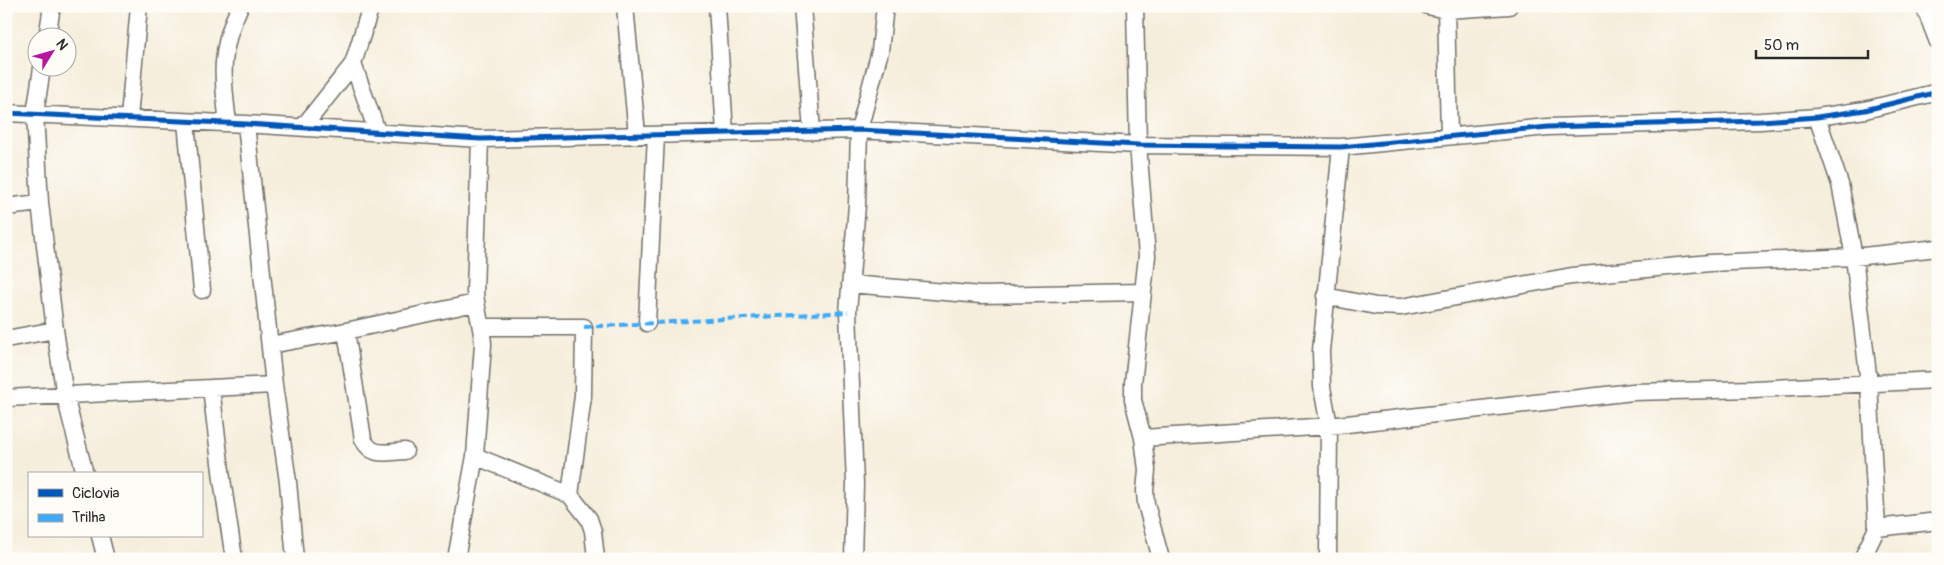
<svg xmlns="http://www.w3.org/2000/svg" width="1944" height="565" font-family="Pangolin,sans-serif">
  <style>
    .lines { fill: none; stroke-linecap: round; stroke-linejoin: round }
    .minor-casing { stroke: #726f69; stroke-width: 19 }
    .minor { stroke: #fff; stroke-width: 16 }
    .quiet { stroke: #3fa9f5; stroke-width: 4; stroke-dasharray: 8 4; stroke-linecap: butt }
    .cycleway-casing { stroke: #fdfcf7; stroke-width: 8 }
    .cycleway { stroke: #0057b8; stroke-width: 5 }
  </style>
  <rect width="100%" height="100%" fill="#fdfcf7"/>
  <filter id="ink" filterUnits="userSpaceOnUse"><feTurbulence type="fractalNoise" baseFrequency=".02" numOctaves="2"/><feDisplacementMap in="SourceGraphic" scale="10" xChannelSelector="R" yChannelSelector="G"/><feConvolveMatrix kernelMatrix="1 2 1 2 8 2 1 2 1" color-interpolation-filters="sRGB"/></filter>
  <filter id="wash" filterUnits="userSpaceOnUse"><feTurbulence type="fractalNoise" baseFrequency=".0096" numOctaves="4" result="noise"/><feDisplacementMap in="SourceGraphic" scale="20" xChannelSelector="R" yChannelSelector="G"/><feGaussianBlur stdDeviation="1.12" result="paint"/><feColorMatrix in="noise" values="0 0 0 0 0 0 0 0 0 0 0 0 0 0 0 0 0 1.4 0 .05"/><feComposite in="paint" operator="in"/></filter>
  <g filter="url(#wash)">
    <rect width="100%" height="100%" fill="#f6eedc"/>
  </g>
  <g filter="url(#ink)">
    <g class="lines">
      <g class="minor-casing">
        <path id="minor" d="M625,6l12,129
          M717,6l8,127
          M802,6l10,125
          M1135,6l3,139 9,111 -14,127v17l10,38 4,32 -2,21 1,13 15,55
          M1428,6l18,4 63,-4
          M1446,6l3,129
          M1924,6l14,36
          M47,38l5,-32
          M353,64l24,67
          M42,68l-7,46 5,89 15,127 10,66 20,78
          M6,113l240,11 234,15 379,-9 279,15 203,2 207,-20 213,-6 56,-4 48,-7 73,-18
          M1817,117l23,67 14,73 15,126 8,145 -15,31
          M129,118l10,-112
          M186,122l16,168
          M228,123c-6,-46 -9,-74 12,-117
          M246,124l28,261 14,97 7,77
          M303,127l50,-63 18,-58
          M6,207l34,-4
          M850,284l131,11 162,-3
          M1325,296l51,10 25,1 171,-31 138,-13 144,-6 84,-9
          M647,323l9,-188
          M482,327h102l-1,69 -13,99
          M346,331l17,108c9,19 23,13 42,12
          M6,339l49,-9
          M270,345l76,-14 129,-28
          M211,388l11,91 12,80
          M6,398l268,-13
          M1143,438l186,-12 304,-34 120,-3 185,-9
          M475,456l95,39 19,24 4,12 3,28
          M1877,528l61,-7
          M100,536l6,23
          M456,559l19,-103 8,-112c-1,-18 -7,-34 -8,-52l5,-153
          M853,559l2,-75 -7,-172 9,-107 2,-75 21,-79 5,-45
          M1328,559l1,-133 -7,-39 -1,-36 20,-204"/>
      </g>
      <use href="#minor" class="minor"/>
      <path class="quiet" d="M584,327l264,-15"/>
      <g class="cycleway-casing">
        <path id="cycleway" d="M6,113l240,11 234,15 379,-9 279,15 203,2 207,-20 213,-6 56,-4 48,-7 73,-18"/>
      </g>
      <use href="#cycleway" class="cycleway"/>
    </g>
  </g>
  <rect width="1944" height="565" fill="none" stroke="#fdfcf7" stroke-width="25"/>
  <rect x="28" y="472" width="175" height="65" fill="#fdfcf7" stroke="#a9a8a5"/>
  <rect x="38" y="489" width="25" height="8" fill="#0057b8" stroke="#a9a8a5"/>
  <text x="72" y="498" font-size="15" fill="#2b2b2b">Ciclovia</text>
  <rect x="38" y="514" width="25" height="8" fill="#3fa9f5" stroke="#a9a8a5"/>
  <text x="72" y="522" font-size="15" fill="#2b2b2b">Trilha</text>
  <g transform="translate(52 52) rotate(53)"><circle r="24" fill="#fdfcf7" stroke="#a9a8a5"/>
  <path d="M0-4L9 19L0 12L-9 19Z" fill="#b5179e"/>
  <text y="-8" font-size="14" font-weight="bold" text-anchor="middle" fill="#2b2b2b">N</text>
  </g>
  <path d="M1756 50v8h112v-8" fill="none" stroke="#2b2b2b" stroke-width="2.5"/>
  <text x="1764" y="50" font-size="15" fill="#2b2b2b" stroke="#fdfcf7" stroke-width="4" paint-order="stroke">50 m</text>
</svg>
